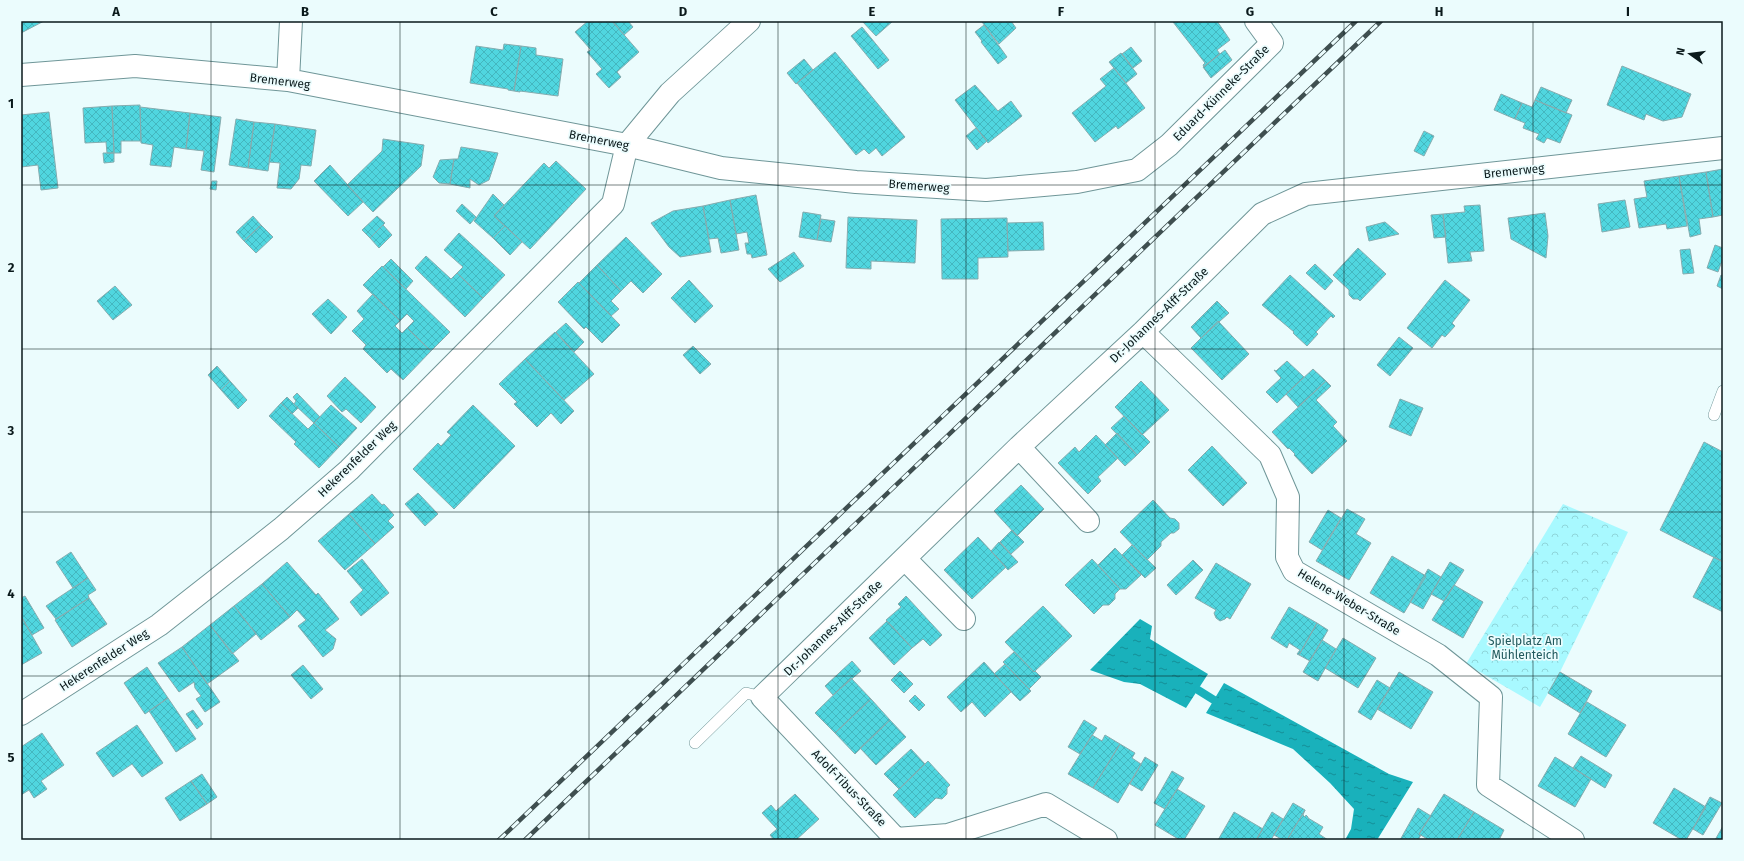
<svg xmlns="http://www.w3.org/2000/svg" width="1744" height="861" font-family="'Fira Sans',sans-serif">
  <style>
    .park { fill: url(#park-crowns) }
    .water { fill: url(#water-ripples) }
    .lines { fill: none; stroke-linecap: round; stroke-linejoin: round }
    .stream { stroke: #19b1bb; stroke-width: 8 }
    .building { fill: url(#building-cross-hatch); stroke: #85acaf }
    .lane-casing { stroke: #6f9698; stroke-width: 12 }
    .street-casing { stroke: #6f9698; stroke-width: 24 }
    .lane { stroke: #fff; stroke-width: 11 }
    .street { stroke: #fff; stroke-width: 22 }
    .rail-casing { stroke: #3f4f50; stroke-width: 4.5 }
    .rail { stroke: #ebfcfd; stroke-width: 3; stroke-dasharray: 9; stroke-linecap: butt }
    .grid { fill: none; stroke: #0a191b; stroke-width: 1; stroke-opacity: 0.55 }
    .labels { text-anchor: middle; stroke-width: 3.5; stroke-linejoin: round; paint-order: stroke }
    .street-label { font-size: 12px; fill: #0a191b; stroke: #ebfcfd }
    .park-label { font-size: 12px; fill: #225a5e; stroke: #ebfcfd }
    .neatline { fill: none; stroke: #0a191b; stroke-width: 1.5 }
    .grid-label { font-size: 13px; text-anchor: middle; font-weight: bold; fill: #0a191b }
  </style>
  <defs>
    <pattern id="park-crowns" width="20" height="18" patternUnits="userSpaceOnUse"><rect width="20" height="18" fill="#a8f9ff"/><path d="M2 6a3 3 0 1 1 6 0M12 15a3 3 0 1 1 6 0" fill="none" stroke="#8fd5da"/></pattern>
    <pattern id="water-ripples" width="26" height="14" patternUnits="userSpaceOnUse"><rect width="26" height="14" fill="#19b1bb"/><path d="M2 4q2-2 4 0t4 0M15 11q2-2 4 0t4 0" fill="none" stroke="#158f97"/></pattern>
    <pattern id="building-cross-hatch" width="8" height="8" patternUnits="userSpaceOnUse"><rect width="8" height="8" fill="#50d6df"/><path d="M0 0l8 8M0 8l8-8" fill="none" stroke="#44b7bf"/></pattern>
  </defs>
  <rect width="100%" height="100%" fill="#ebfcfd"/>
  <path class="park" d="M1563,504l65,28 -68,140 -20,35 -74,-43z"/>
  <path class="water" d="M1140,619l12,7 -2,13 58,35 -22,34 -46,-24 -16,-2 -34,-12z
    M1224,683l165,91 24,8 -36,58h-32l6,-11 3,-20 -24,-26 -37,-34 -87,-36z"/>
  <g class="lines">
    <path class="stream" d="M1198,690l16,10"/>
  </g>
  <path class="building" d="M21,21h23l-23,12z
    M588,21h24l27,31 -22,20 4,5 -12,11 -13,-14 6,-5 -15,-17 4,-2 -16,-18z
    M612,21h16l5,6 -9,8z
    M862,21h31l-17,15z
    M984,21h27l5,7 -17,16 -17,-22z
    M1174,21h43l13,19 -13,10 3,4 -16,13 -1,-2 2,-2 -32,-41z
    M984,25l23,32 -9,7 -17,-22 1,-1 -7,-9z
    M862,27l27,33 -11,9 -27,-33z
    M504,44l17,2 -7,45 -6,-1v-1l-38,-6 6,-37 27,4z
    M521,46l15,2v7l27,4 -5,37 -38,-5v1l-6,-1z
    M1131,47l11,14 -9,7 -11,-14z
    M1225,50l7,10 -21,18 -8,-11z
    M835,52l70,85 -23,19 -6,-8 -7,6 -5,-5 -8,6 -59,-72z
    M1121,53l16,21 -11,9 -17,-21z
    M804,59l9,11 -17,14 -9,-11z
    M1622,66l69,28 -9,23 -19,4 -17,-7 -2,6 -37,-15z
    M1114,68l31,40 -27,21 -2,-3 -21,16 -23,-29 34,-27 -6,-7z
    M975,85l23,26 13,-10 11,15 -34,27 -33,-43z
    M1541,87l31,13 -6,13 -31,-13z
    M1501,94l21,9 -7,16 -21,-9z
    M1535,100l37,15 -12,28 -13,-5 -3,5 -8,-4 3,-5 -16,-6 2,-5 -10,-4 7,-16 10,4z
    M140,105l1,36h-20v12h-7l-2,-47z
    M112,106l2,47h-7l-1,-11 -21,1 -2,-35z
    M140,107l50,6 -4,36 -12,-2 -3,20 -21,-2 3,-20 -12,-2z
    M49,112l9,76 -17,2 -3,-25 -17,2v-52z
    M190,113l31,4 -7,55 -13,-2 3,-19 -18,-2z
    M236,119l18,3 -6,46 -19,-3z
    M254,122l21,2 -7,47 -20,-3z
    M275,124l41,6 -5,36 -10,-1 -2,14 -8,10 -14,-1 3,-25 -11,-1z
    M976,128l11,13 -10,9 -11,-14z
    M1424,131l10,5 -10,20 -10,-5z
    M383,139l41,6 -3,21 -48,46 -26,-27 35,-34z
    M461,147l37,6 -9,27 -10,5 -9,-6v9l-20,-4 4,-25h4z
    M103,153h11v9l-10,1z
    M454,159l-4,25 -11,-1 -6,-6 7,-17z
    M556,161l30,28 -56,60 -36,-33 50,-53 5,5z
    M330,165l33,37 -15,14 -34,-35z
    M1723,169v46l-10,2 -7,-45z
    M1706,172l7,45 -14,2 2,15 -11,3 -11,-61z
    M1679,176l8,50 -20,3 -1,-5 -27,4 -5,-29 13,-2 -3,-16z
    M212,181h5l-1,9 -6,-1z
    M493,194l11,11 -10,11 11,10 -12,12 -19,-17z
    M756,195l11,60 -15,3 -1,-4h-4l-2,-11h4l-2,-11 -11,2 -6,-34z
    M730,200l9,50 -18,3 -3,-15 -9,1 -6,-33z
    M1625,200l5,27 -28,5 -4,-28z
    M462,204l14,13 -6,7 -14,-13z
    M1480,205l4,46 -14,1 2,9 -24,2 -5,-49 22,-2 -1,-6z
    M703,206l8,46 -31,5 -11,-10 -18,-24 22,-12z
    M803,212l18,3 -4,25 -18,-3z
    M1545,213l3,23 -2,22 -35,-19 -3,-21z
    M1443,214l3,23 -12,1 -3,-23z
    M253,216l8,9 -17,16 -8,-9z
    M377,216l8,7 -15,15 -8,-8z
    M848,217l69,3 -2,43 -44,-2v8l-25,-1z
    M1007,218l1,39 -30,1v21h-36l-1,-60z
    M821,219l14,2 -4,21 -14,-2z
    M1043,222l1,28 -36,1 -1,-28z
    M1385,222l14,12 -30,7 -3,-14z
    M261,225l12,12 -17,16 -12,-12z
    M383,225l9,10 -13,13 -9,-10z
    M505,226l17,16 -12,13 -17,-17z
    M459,233l46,42 -22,23 -26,-25 6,-6 -19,-17z
    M626,237l36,37 -19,19 -12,-12 -10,10 -24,-26z
    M1715,245l8,3v10l-5,14 -11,-4z
    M1358,248l28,26 -26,27 -2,-2h-5l-4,-4v-5l-16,-15z
    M1690,249l4,24 -11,1 -3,-24z
    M794,252l10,14 -24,16 -12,-13z
    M426,256l25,23 6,-6 26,25 -18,19 -50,-49z
    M391,259l22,22 -7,8 -23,-22z
    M1315,264l18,17 -8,9 -19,-17z
    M597,265l24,26 -10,10 8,8 -8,7 -32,-33z
    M382,266l68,66 -19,19 -24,-23 7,-7 -7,-7 -7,7 -37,-36z
    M1290,275l45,41 -2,2 -2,-2 -15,16 2,2 -11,12 -14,-13 1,-1 -32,-27z
    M1721,275l2,1v13l-6,-3z
    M689,280l24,26 -18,17 -24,-25z
    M1445,280l25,20 -18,23 3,3 -10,11 -3,-2 -10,13 -25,-20z
    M578,282l42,43 -18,18 -16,-16 -2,2 -26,-27z
    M115,286l17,19 -19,15 -16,-19z
    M373,294l27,27 -5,5 7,7 5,-5 24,23 -28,29 -12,-11 -4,4 -24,-24 3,-4 -14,-14 12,-12 -7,-8z
    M328,299l19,18 -16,17 -19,-20z
    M1217,301l12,12 -28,25 -10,-11z
    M1218,321l31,33 -27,26 -31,-32z
    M566,323l18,19 -10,10 -18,-20z
    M555,332l39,42 -30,26 -39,-41z
    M1399,337l14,11 -23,28 -13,-11z
    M693,346l18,18 -11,10 -17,-19z
    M525,359l49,52 -13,13 -10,-11 -14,14 -23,-23 3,-2 -18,-18z
    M1287,361l17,16 -27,26 -11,-11 15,-14 -7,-8 2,1z
    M217,366l13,15 -9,9 -13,-15z
    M1313,369l13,12 -28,26 -12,-13z
    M345,377l31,30 -15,16 -15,-14 -4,3 -15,-16z
    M230,381l17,19 -9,9 -17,-19z
    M1141,381l28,29 -27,25 -27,-28z
    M1326,381l5,5 -15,14 21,22 -4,4 14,15 -35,33 -18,-19 1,-1 -6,-6 -1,1 -16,-17z
    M297,393l23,24 -6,6 -20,-19 2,-3 -3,-4z
    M287,397l11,11 -6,6 -11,-11z
    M1400,399l23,9 -12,28 -22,-9z
    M281,403l27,26 6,-6 25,24 -20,21 -25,-24 2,-2 -27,-26z
    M331,405l26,23 -18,19 -25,-24z
    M473,405l42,41 -61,63 -41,-40 25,-26 3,3 10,-11 -4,-3z
    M1124,416l26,26 -13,13 -26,-27z
    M1117,433l20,22 -12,11 -20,-21z
    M1096,435l22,23 -20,19 3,4 -13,13 -30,-31 17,-16 4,5z
    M1704,442l19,10v110l-63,-32z
    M1212,446l35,37 -24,23 -35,-36z
    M1021,485l23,24 -27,27 -23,-25z
    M418,493l20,21 -13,12 -20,-22z
    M372,494l10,11 2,-1 10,11 -6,6 6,6 -19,17 -26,-30z
    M1153,500l17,18 5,1 4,4v6l-5,4h-3l-10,9v4l-14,14 -27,-28z
    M1347,509l18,10 -9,15 15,9 -22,37 -33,-19z
    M1328,510l13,8 -19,32 -13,-8z
    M349,514l26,30 -30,26 -27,-29z
    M1012,530l12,12 -13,12 -11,-12z
    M978,537l28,30 -34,32 -28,-29z
    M999,542l19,20 -10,8 -17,-19z
    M1132,545l24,23 -11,10 -23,-23z
    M1115,548l26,27 -15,14h-6l-22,-24z
    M71,552l17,26 -15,10 -17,-26z
    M1392,556l34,20 -22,37 -34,-20z
    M1714,557l9,5v50l-30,-15z
    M362,559l27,34 -28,23 -11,-14 13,-12 -16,-19z
    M1092,559l28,30 -5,5v5l-6,6h-6l-9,9 -29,-29z
    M1193,560l10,10 -27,25 -9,-10z
    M287,562l29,33 2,-2 21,26 -14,11 11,9 -3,10 -10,8 -25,-31 8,-6 -9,-10 -7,7 -28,-33z
    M1450,562l14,8 -20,31 -13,-7z
    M1216,563l35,21 -21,35 -3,-2 -2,2 -5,2 -4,-3 -2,-5 2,-3 -21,-12z
    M1428,569l13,8 -18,32 -13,-7z
    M88,578l8,12 -8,5 1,3 -33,21 -10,-13z
    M262,584l28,33 -29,23 -27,-34z
    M1454,585l29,17 -20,36 -31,-18z
    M25,596l19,32 -12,7 -11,-19v-18z
    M906,596l36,39 -12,11 -7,-7 -11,9 -26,-28 15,-13 -3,-3z
    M89,598l18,26 -35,23 -17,-27z
    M234,606l22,28 -24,20 -22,-29z
    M1043,606l29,30 -38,36 -29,-30z
    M1289,607l28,16 -18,32 -2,-1 3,-4 -11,-7 -2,5 -16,-10z
    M21,616l21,37 -21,12z
    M887,621l25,27 -18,17 -25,-27z
    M1317,623l11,7 -18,31 -11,-6z
    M210,625l29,36 -32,23 -25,-37z
    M1343,638l33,20 -18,30 -33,-20z
    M1322,640l14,9 -18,32 -15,-9z
    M182,647l38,55 -15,10 -9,-13 5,-3 -6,-8 -1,-6 -15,10 -21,-29z
    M1014,652l20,20 1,-1 6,6 -12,12 -26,-27z
    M852,661l9,10 -28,24 -8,-9z
    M984,662l27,30 -26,25 -13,-15 -11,10 -14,-15z
    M1005,664l26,27 -11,10 -26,-27z
    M303,665l20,24 -12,10 -20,-24z
    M147,667l21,31 -23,16 -21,-31z
    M900,671l13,13 -9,9 -13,-13z
    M1399,672l34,20 -22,37 -34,-20z
    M1560,672l32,19 -12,22 -32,-20z
    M851,678l20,21 -36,34 -20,-20z
    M1377,680l13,8 -19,32 -13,-8z
    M915,695l10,10 -6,6 -10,-10z
    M168,698l28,41 -20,13 -27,-41z
    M871,699l19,21 -35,34 -20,-21z
    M1587,702l39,23 -20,32 -38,-23z
    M193,710l10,14 -6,5 -11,-15z
    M890,720l16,17 -30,28 -16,-17z
    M1084,720l13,8 -17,26 -12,-7z
    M137,725l26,38 -21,14 -10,-13 -19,13 -17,-24z
    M42,733l22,32 -23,16 6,8 -13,9 -5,-8 -8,5v-48z
    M1092,735l10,6 3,-6 15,9 -27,44 -25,-14z
    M1120,744l15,9 -3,5 9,6 -23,39 -25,-15z
    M911,749l14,15 -26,25 -15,-15z
    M1581,756l31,19 -7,13 -32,-20z
    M1145,757l13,8 -16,26 -12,-7z
    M1555,757l36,22 -16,28 -37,-21z
    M928,761l22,24 -3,3v6l-5,5 -6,-1 -21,20 -22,-23z
    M1172,771l12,7 -19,31 -11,-6z
    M202,774l15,23 -10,7 -16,-23z
    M191,781l16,23 -27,17 -15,-23z
    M1674,788l32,19 -20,33h-4l-29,-17z
    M1177,789l28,17 -21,34h-4l-25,-15z
    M795,794l24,25 -23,21h-22l-4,-5 7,-6 -15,-16 9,-8 5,6z
    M1444,794l30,18 -17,28h-28l-10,-6z
    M1710,797l12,6 -19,32 -10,-6z
    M1293,803l12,7 -18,30h-4l-9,-5z
    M1418,808l13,8 -12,18 2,1 -3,5h-18z
    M1305,810l-2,5 2,2 1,-2 2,2v1l15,9 -4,7 9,6h-41z
    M1234,812l29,17 -7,11h-38z
    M1272,812l11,7 -12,21h-15z
    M1474,812l30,18 -5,10h-42z
    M1723,826v14h-8z"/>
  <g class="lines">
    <g class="lane-casing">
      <path id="lane" d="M1714,415l9,-24
        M695,743l51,-50 16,4"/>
    </g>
    <g class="street-casing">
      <path id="street" d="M21,75l114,-9 153,14 339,65 94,23 135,14 130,8 91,-8 60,-12 32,-25 103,-102 -16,-22
        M288,80l3,-59
        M1143,332l127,123 18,42 -1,60 7,14 144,84 53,42 -3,88 85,55
        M1019,447l69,74
        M905,559l59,60
        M21,714l138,-89 122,-96 68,-59 264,-266 14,-59 43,-52 79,-72
        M1106,840l-60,-36 -98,31 -52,4 -134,-142 257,-250 124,-115 119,-118 44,-20 417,-46"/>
    </g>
    <use href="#lane" class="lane"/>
    <use href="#street" class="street"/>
    <g class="rail-casing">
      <path id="rail" d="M499,840l857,-819
        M525,840l856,-819"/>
    </g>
    <use href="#rail" class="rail"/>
  </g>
  <path class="grid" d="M211,21v819M400,21v819M589,21v819M778,21v819M966,21v819M1155,21v819M1344,21v819M1533,21v819M21,185h1702M21,349h1702M21,512h1702M21,676h1702"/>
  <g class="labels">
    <g class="street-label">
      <text transform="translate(280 81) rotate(7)" y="4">Bremerweg</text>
      <text transform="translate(1221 93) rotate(-45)" y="4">Eduard-Künneke-Straße</text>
      <text transform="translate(599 140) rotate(11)" y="4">Bremerweg</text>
      <text transform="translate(1514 171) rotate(-6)" y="4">Bremerweg</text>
      <text transform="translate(919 186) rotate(4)" y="4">Bremerweg</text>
      <text transform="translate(1159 315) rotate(-44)" y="4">Dr.-Johannes-Alff-Straße</text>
      <text transform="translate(357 459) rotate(-44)" y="4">Hekerenfelder Weg</text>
      <text transform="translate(1349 602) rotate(31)" y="4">Helene-Weber-Straße</text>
      <text transform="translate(833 628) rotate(-44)" y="4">Dr.-Johannes-Alff-Straße</text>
      <text transform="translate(104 660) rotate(-33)" y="4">Hekerenfelder Weg</text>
      <text transform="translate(849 788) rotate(46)" y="4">Adolf-Tibus-Straße</text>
    </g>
    <g class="park-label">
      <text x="1525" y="645">Spielplatz Am<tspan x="1525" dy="14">Mühlenteich</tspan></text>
    </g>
  </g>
  <rect width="1744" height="861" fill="none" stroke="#ebfcfd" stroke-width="44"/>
  <g transform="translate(1690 54) rotate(284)" stroke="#ebfcfd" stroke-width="3" paint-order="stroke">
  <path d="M0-3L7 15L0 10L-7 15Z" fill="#0a191b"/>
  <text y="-6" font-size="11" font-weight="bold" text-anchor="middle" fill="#0a191b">N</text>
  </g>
  <rect x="22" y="22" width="1700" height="817" class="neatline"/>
  <g class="grid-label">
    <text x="116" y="16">A</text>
    <text x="305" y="16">B</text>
    <text x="494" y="16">C</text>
    <text x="683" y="16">D</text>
    <text x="872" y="16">E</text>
    <text x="1061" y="16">F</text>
    <text x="1250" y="16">G</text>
    <text x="1439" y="16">H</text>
    <text x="1628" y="16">I</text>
    <text x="11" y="108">1</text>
    <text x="11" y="272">2</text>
    <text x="11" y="435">3</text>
    <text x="11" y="598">4</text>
    <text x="11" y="762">5</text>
  </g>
</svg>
